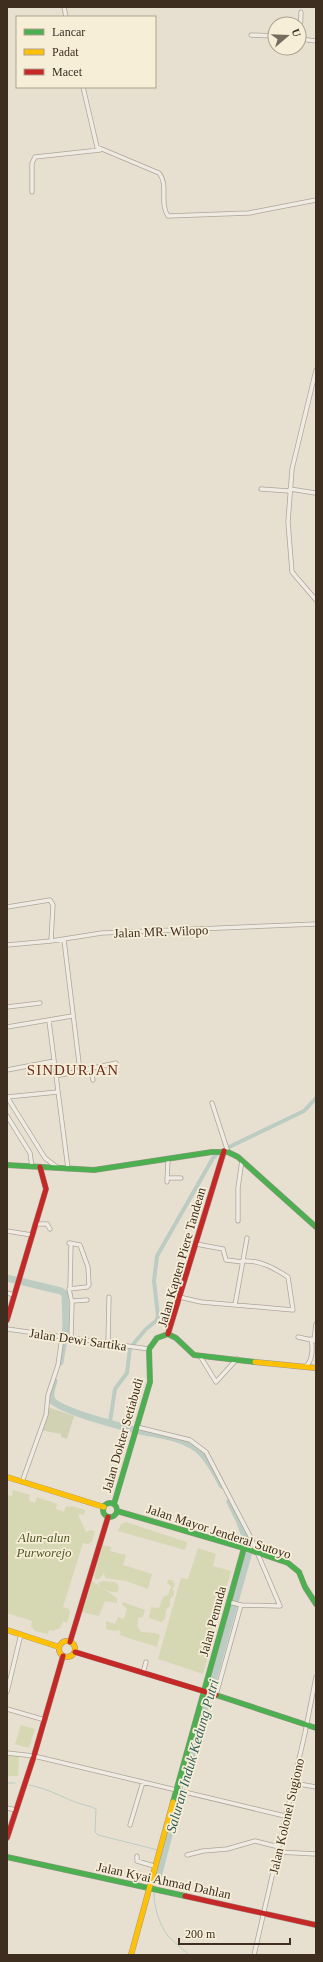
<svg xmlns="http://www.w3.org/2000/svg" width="323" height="1962" font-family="Georgia,serif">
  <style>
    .green { fill: #d6d7b3 }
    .cemetery { fill: #d1d1b3 }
    .water { fill: #bcccc2 }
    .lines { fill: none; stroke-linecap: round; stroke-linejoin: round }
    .stream { stroke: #bcccc2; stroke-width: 1 }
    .canal { stroke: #bcccc2; stroke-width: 4 }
    .river { stroke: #bcccc2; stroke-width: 7 }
    .street-casing { stroke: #ada599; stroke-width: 5 }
    .fast-casing { stroke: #9c958a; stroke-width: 6 }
    .slow-casing { stroke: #9c958a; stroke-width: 6 }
    .jam-casing { stroke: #9c958a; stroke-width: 6 }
    .street { stroke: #efebe3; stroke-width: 3.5 }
    .fast { stroke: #4caf50; stroke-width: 5 }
    .slow { stroke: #ffc107; stroke-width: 5 }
    .jam { stroke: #c62828; stroke-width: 5 }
    .labels { text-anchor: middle; stroke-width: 3.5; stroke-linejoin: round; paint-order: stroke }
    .street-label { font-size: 13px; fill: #3d2e20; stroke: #f7eed8 }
    .park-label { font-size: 13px; font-style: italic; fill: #4d5a26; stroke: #f7eed8 }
    .water-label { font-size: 14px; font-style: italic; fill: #2f5d5a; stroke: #f7eed8 }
    .quarter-label { font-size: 15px; letter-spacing: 1px; fill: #6b2e1e; stroke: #f7eed8 }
  </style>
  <rect width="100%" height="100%" fill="#e7e0d1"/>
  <path class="green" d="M13,1490l17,5 -1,6 6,2 2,-6 20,7 -1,5 8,3 2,-6 3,1 3,-1 13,4 -1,5 -4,-1 -2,1 8,17 4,-2 5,1 -3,11 -4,2 -5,-1 -20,64 6,2 1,3 -3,11 -4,-2 -3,7 -7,3 -4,-1 -1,4 -13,-3 -4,-5 1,-5 -25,-8v-118l5,1z
    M126,1522l61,20 -2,8 -67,-19 3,-7z
    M103,1545l8,2 -1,4 16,4 -3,10 29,9 -4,15 -22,-8 -21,-3 -1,-5 -5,6h-4l-1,-4z
    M198,1548l18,6 -3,12 18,5 -28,103 -45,-15 23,-81 7,1z
    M168,1580h4l3,5 -2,4 1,6 -4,4v7l-4,4 -1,9 -4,3 -12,-4 2,-11 8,1 4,-11 5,-2 3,-9 -4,-3z
    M92,1581l25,17v5l-12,-2 -6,15 -17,-4z
    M103,1581l12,1 3,3 1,5 -2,2c-6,1 -16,-3 -19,-9z
    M123,1602l22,8 -2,7 -5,1v6l-1,2 4,6 14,1 5,2 -3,12 -38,-12 2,-3 -2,-2 -4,1 -9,-2v-8l9,3 3,-7 6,2 3,-10 -5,-5z
    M21,1725l14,4 -6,19 -14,-4z
    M7,1755l12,1 -1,20h-11z"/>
  <path class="cemetery" d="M48,1407l26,9 -7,23 -6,-2v-3l-21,-4z"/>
  <path class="water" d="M245,1552l7,2 -37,133 -7,-2z
    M206,1695l6,1 -25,89 -7,-2z
    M178,1790l6,2 -24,91 -6,-2z"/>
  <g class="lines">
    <path class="stream" d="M7,1783h8
      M29,1785c17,3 31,11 46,17 7,3 14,3 21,7l-1,23 3,3 60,15
      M182,1791l1,-7
      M155,1887l2,-6
      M154,1892c-1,13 6,34 14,44 7,7 15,13 21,19"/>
    <path class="canal" d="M225,1149l79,-38 12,-13
      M110,1422l5,-33 12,-16 3,-25 16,-19 10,-8 2,-5 -4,-35 3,-25 56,-98 6,-6"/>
    <path class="river" d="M7,1278l54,13 4,3 1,33 -6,35
      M54,1381c-2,6 -5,14 -2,19 8,11 64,25 79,29
      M140,1431c18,4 42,6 57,18 11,8 19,25 25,36
      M230,1502l9,18 8,22"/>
    <g class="street-casing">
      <path id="street" d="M64,7l2,10
        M301,12l-1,27 16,2
        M251,35l24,1
        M83,87l14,60 62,26c10,12 0,30 9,43l81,-3 67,-13
        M32,192v-29l3,-6 65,-7
        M316,370l-24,99 -4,53 4,50 24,28
        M261,489l28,2
        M290,489l25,4
        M7,907l43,-7 3,5 -2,36
        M64,940l16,131
        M7,945l44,-4 51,-8 214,-9
        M7,1007l33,-4
        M49,1021l19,148
        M7,1027l65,-11
        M91,1069l2,11
        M7,1070l47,-9
        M56,1076l60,-13
        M7,1097l38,61 13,10
        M7,1097l51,-5
        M212,1103l16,49
        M7,1116l23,37 2,14
        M167,1178h14
        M167,1182l1,-22
        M238,1221v-33l4,-28
        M35,1224h12l3,5
        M7,1231l25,4
        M69,1243l11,2 8,22 1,18 -2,2 -18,2 3,14 -1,35
        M196,1244l27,5 3,11 17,2
        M70,1288l1,-45
        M7,1293l7,2
        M179,1297l22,5 92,8 -5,-33c-14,-9 -28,-17 -45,-16
        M72,1301l15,-1
        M235,1305l12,-67
        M7,1329l142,20
        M298,1337l18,4
        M314,1340l2,-16
        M108,1343l1,-46
        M200,1356l16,26 21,-23
        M305,1367c8,-6 8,-19 6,-28
        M137,1427l53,13 16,12 45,86 29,68 -39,-1 -25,90
        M22,1482l24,-67 2,-20 10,-30 4,-28
        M229,1602l12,3
        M143,1673l3,-11
        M7,1692l14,-58
        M7,1709l38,11
        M7,1753l27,3 251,60
        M293,1783l23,4
        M7,1808l9,2
        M130,1825l13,-43
        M278,1852l38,2
        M187,1855l16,-4 24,-2 28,-8 24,6
        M137,1856v5l17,5
        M254,1955l51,-222 11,-56"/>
    </g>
    <g class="fast-casing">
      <path id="fast" d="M7,1165l87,5 118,-18h16l10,5 78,70
        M103 1510a7 7 0 1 1 14 0a7 7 0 1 1-14 0Z
        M114,1504l36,-122 -1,-33 8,-11 11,-4 8,4 18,17 61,7
        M117,1511l127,37 44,15 11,9 6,15 11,17
        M216,1695l100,33
        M173,1802l71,-254
        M7,1857l178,39"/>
    </g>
    <g class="slow-casing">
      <path id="slow" d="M255,1362l61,6
        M7,1477l97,30
        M7,1630l52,17
        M59 1649a8 8 0 1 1 16 0a8 8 0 1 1-16 0Z
        M131,1955l42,-153"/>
    </g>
    <g class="jam-casing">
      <path id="jam" d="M7,1320l39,-131 -6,-22
        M168,1334l56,-183
        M70,1642l38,-125
        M75,1652l141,43
        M7,1838l27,-82 29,-100
        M185,1896l131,29"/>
    </g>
    <use href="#street" class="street"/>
    <use href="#fast" class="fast"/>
    <use href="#slow" class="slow"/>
    <use href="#jam" class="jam"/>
  </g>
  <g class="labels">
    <g class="street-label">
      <text transform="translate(161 931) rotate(-2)" y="5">Jalan MR. Wilopo</text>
      <text transform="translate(181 1257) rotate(-74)" y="5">Jalan Kapten Piere Tandean</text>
      <text transform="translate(78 1339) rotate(8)" y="5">Jalan Dewi Sartika</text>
      <text transform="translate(122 1435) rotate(-74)" y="5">Jalan Dokter Setiabudi</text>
      <text transform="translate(219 1531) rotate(18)" y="5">Jalan Mayor Jenderal Sutoyo</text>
      <text transform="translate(212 1621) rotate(-75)" y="5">Jalan Pemuda</text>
      <text transform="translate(286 1816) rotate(-77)" y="5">Jalan Kolonel Sugiono</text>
      <text transform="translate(164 1880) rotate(12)" y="5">Jalan Kyai Ahmad Dahlan</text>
    </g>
    <g class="park-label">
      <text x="44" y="1542">Alun-alun<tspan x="44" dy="15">Purworejo</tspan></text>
    </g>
    <g class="water-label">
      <text transform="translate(192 1756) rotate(-74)" y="5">Saluran Induk Kedung Putri</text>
    </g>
    <g class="quarter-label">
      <text x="73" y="1075">SINDURJAN</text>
    </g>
  </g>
  <rect width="323" height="1962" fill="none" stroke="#3d2e20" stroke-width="16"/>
  <rect x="16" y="16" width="140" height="72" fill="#f7eed8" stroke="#ada18e"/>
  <rect x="24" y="29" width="20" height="6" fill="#4caf50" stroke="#ada18e"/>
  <text x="52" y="36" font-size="12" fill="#3d2e20">Lancar</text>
  <rect x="24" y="49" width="20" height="6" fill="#ffc107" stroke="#ada18e"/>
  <text x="52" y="56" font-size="12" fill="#3d2e20">Padat</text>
  <rect x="24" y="69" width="20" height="6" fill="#c62828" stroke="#ada18e"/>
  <text x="52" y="76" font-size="12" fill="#3d2e20">Macet</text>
  <g transform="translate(287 36) rotate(71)"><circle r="19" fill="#f7eed8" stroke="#ada18e"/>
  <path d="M0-3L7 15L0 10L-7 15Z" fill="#786c5e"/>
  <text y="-6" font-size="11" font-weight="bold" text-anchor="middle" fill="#3d2e20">U</text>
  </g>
  <path d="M179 1938v6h111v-6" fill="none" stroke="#3d2e20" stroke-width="2"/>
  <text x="185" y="1938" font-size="12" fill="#3d2e20" stroke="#f7eed8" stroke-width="3" paint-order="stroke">200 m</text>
</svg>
